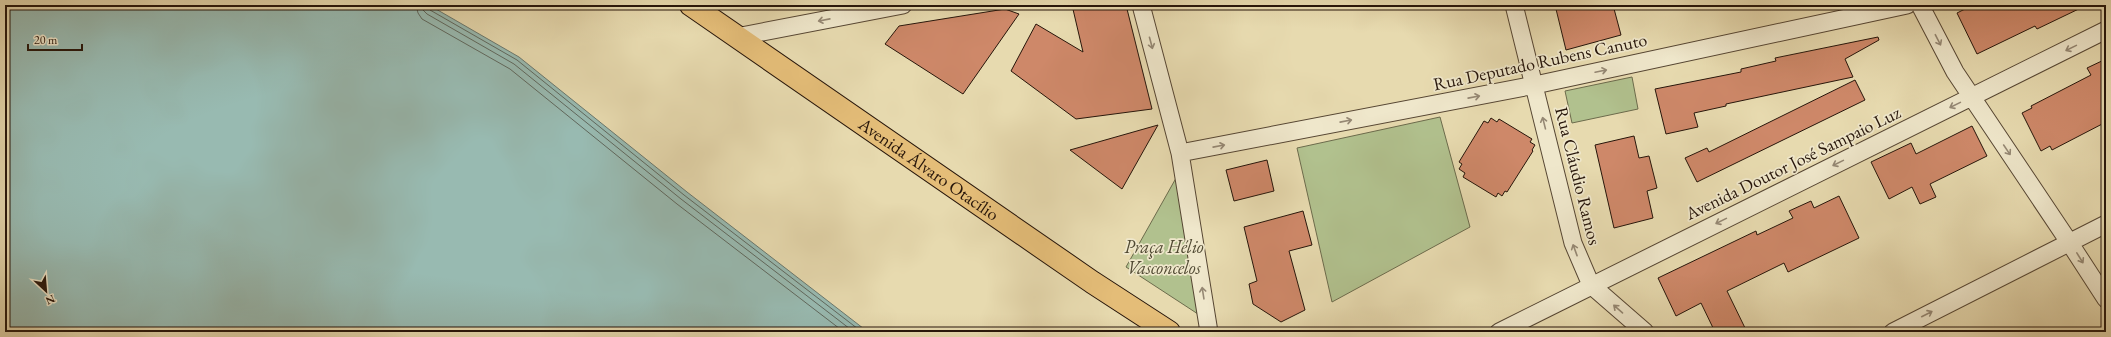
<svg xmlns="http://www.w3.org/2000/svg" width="2111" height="337" font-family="'EB Garamond',serif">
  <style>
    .green { fill: #b1c18e; stroke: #6c6b4c }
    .water { fill: #98bab1; stroke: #6a786e }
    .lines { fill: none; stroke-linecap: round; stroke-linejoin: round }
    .shore { stroke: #5f685e; stroke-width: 1 }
    .building { fill: #ce8869; stroke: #26150a }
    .minor-casing { stroke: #564633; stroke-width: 19 }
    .primary-casing { stroke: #26150a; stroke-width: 24 }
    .minor { stroke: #efe7cb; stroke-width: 17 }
    .primary { stroke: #e4bd78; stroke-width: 22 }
    .oneway { stroke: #958874 }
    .labels { text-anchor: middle; stroke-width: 3.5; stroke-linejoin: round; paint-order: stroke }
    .street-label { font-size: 18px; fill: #26150a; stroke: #efe7cb }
    .park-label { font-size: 18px; font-style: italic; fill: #504932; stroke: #efe7cb }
  </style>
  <rect width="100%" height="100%" fill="#e7daaf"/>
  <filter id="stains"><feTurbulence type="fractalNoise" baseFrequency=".005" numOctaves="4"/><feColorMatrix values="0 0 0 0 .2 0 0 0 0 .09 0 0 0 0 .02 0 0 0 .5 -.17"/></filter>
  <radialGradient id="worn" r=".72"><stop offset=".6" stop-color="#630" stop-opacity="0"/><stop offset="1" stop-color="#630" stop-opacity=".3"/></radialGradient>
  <path class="green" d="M1632,77l6,32 -66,14 -7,-32z
    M1440,117l30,110 -138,75 -35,-154z
    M1180,171l21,145 -75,-49z"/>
  <path class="water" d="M5,5h424l90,52 168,135 181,140h-863z"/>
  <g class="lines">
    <path class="shore" d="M416,5l2,8 4,6 88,50 167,135 167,128
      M422,5l1,5 4,4 87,50 167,135 173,133
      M427,5l3,5 87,50 167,135 178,137"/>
  </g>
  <path class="building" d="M1072,5h54l26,104 -76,10 -65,-48 25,-47 47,28z
    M1555,5h58l8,30 -55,15z
    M1973,5h114l-50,24 -2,-3 -58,28 -20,-41z
    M1005,9l14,5 -56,80 -78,-50 14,-18z
    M1878,37l1,3 -34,19 8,18 -127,27v2l-32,7 4,14 -32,7 -11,-45 86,-17v-3l35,-8 -1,-3z
    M2106,59v63l-54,28 -2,-4 -9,5 -19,-38 10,-5 -1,-2 60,-31 -4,-7z
    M1855,80l10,20 -168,82 -12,-24 22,-10 2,4z
    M1491,118l6,4 2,-3 33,20 -2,3 5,3 -3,5 1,1 -26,41 -2,-1 -3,5 -4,-3 -2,4 -33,-20 2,-4 -6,-4 3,-5 -3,-2 25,-41 4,2z
    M1158,125l-36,64 -52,-39z
    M1972,126l15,30 -57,28 6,13 -16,7 -8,-17 -23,12 -18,-37 40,-19 5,11z
    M1634,136l5,22 10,-2 8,32 -10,3 6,27 -39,10 -19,-83z
    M1267,160l7,31 -40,10 -8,-31z
    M1839,196l20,42 -71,34 -4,-9 -57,28 20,41h-32l-14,-29 -25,13 -18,-38 98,-47 1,4 36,-17 -4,-7 22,-10 3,7z
    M1303,211l9,34 -23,6 16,59 -24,12 -28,-18 -4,-20 8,-3 -13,-54z"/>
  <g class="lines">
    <g class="minor-casing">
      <path id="minor" d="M1141,5l39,148 29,179
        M1514,5l59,238 18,42 54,47
        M1920,5l35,67 114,170 37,57
        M736,37l167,-32
        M1180,153l355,-68 372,-80
        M1499,332l607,-302
        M1893,332l213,-108"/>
    </g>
    <g class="primary-casing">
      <g id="primary">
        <path id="s1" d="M691,5l401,277 77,50"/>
      </g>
    </g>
    <use href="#minor" class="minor"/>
    <use href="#primary" class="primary"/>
  </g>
  <defs><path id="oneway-shaft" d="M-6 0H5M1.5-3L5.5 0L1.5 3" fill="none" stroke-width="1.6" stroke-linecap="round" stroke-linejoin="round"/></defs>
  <g class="oneway">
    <use href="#oneway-shaft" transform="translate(824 20) rotate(169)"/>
    <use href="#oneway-shaft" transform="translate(1938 40) rotate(63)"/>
    <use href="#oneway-shaft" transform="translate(1151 43) rotate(75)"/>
    <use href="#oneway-shaft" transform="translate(2071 48) rotate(154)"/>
    <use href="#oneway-shaft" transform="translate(1601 71) rotate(-12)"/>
    <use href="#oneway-shaft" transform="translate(1474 97) rotate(-11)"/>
    <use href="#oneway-shaft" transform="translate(1955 105) rotate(154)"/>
    <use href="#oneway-shaft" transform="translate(1346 121) rotate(-11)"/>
    <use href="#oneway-shaft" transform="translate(1544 123) rotate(-104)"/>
    <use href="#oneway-shaft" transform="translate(1219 146) rotate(-11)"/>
    <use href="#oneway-shaft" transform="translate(2007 150) rotate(56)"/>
    <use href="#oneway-shaft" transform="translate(1838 163) rotate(154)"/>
    <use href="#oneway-shaft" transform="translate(1721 221) rotate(154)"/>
    <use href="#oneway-shaft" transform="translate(1575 250) rotate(-110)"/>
    <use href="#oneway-shaft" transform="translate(2080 258) rotate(58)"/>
    <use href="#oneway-shaft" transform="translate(1203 293) rotate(-99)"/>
    <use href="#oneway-shaft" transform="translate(1618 309) rotate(-139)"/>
    <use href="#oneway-shaft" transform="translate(1927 314) rotate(-27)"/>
  </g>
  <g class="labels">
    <g class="street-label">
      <text transform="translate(1540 62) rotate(-12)" y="6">Rua Deputado Rubens Canuto</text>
      <text transform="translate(1793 163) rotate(-26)" y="6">Avenida Doutor José Sampaio Luz</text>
      <text dy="6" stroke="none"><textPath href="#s1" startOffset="289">Avenida Álvaro Otacílio</textPath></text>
      <text transform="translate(1578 176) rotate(76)" y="6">Rua Cláudio Ramos</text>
    </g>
    <g class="park-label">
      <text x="1164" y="253">Praça Hélio<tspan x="1164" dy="21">Vasconcelos</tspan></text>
    </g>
  </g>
  <rect width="2111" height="337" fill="none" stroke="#e7daaf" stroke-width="20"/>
  <rect x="6" y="6" width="2099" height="325" fill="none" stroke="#26150a" stroke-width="2"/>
  <rect x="10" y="10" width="2091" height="317" fill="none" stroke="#26150a"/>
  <g transform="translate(46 291) rotate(154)" stroke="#efe7cb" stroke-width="3" paint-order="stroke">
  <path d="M0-3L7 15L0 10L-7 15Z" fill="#26150a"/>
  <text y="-6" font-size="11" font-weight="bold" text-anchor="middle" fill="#26150a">N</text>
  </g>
  <path d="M28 44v6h54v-6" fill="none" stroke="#26150a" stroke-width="2"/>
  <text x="34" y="44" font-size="12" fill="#26150a" stroke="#efe7cb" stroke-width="3" paint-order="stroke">20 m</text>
  <rect width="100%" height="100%" filter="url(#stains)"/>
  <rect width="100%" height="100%" fill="url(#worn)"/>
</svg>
